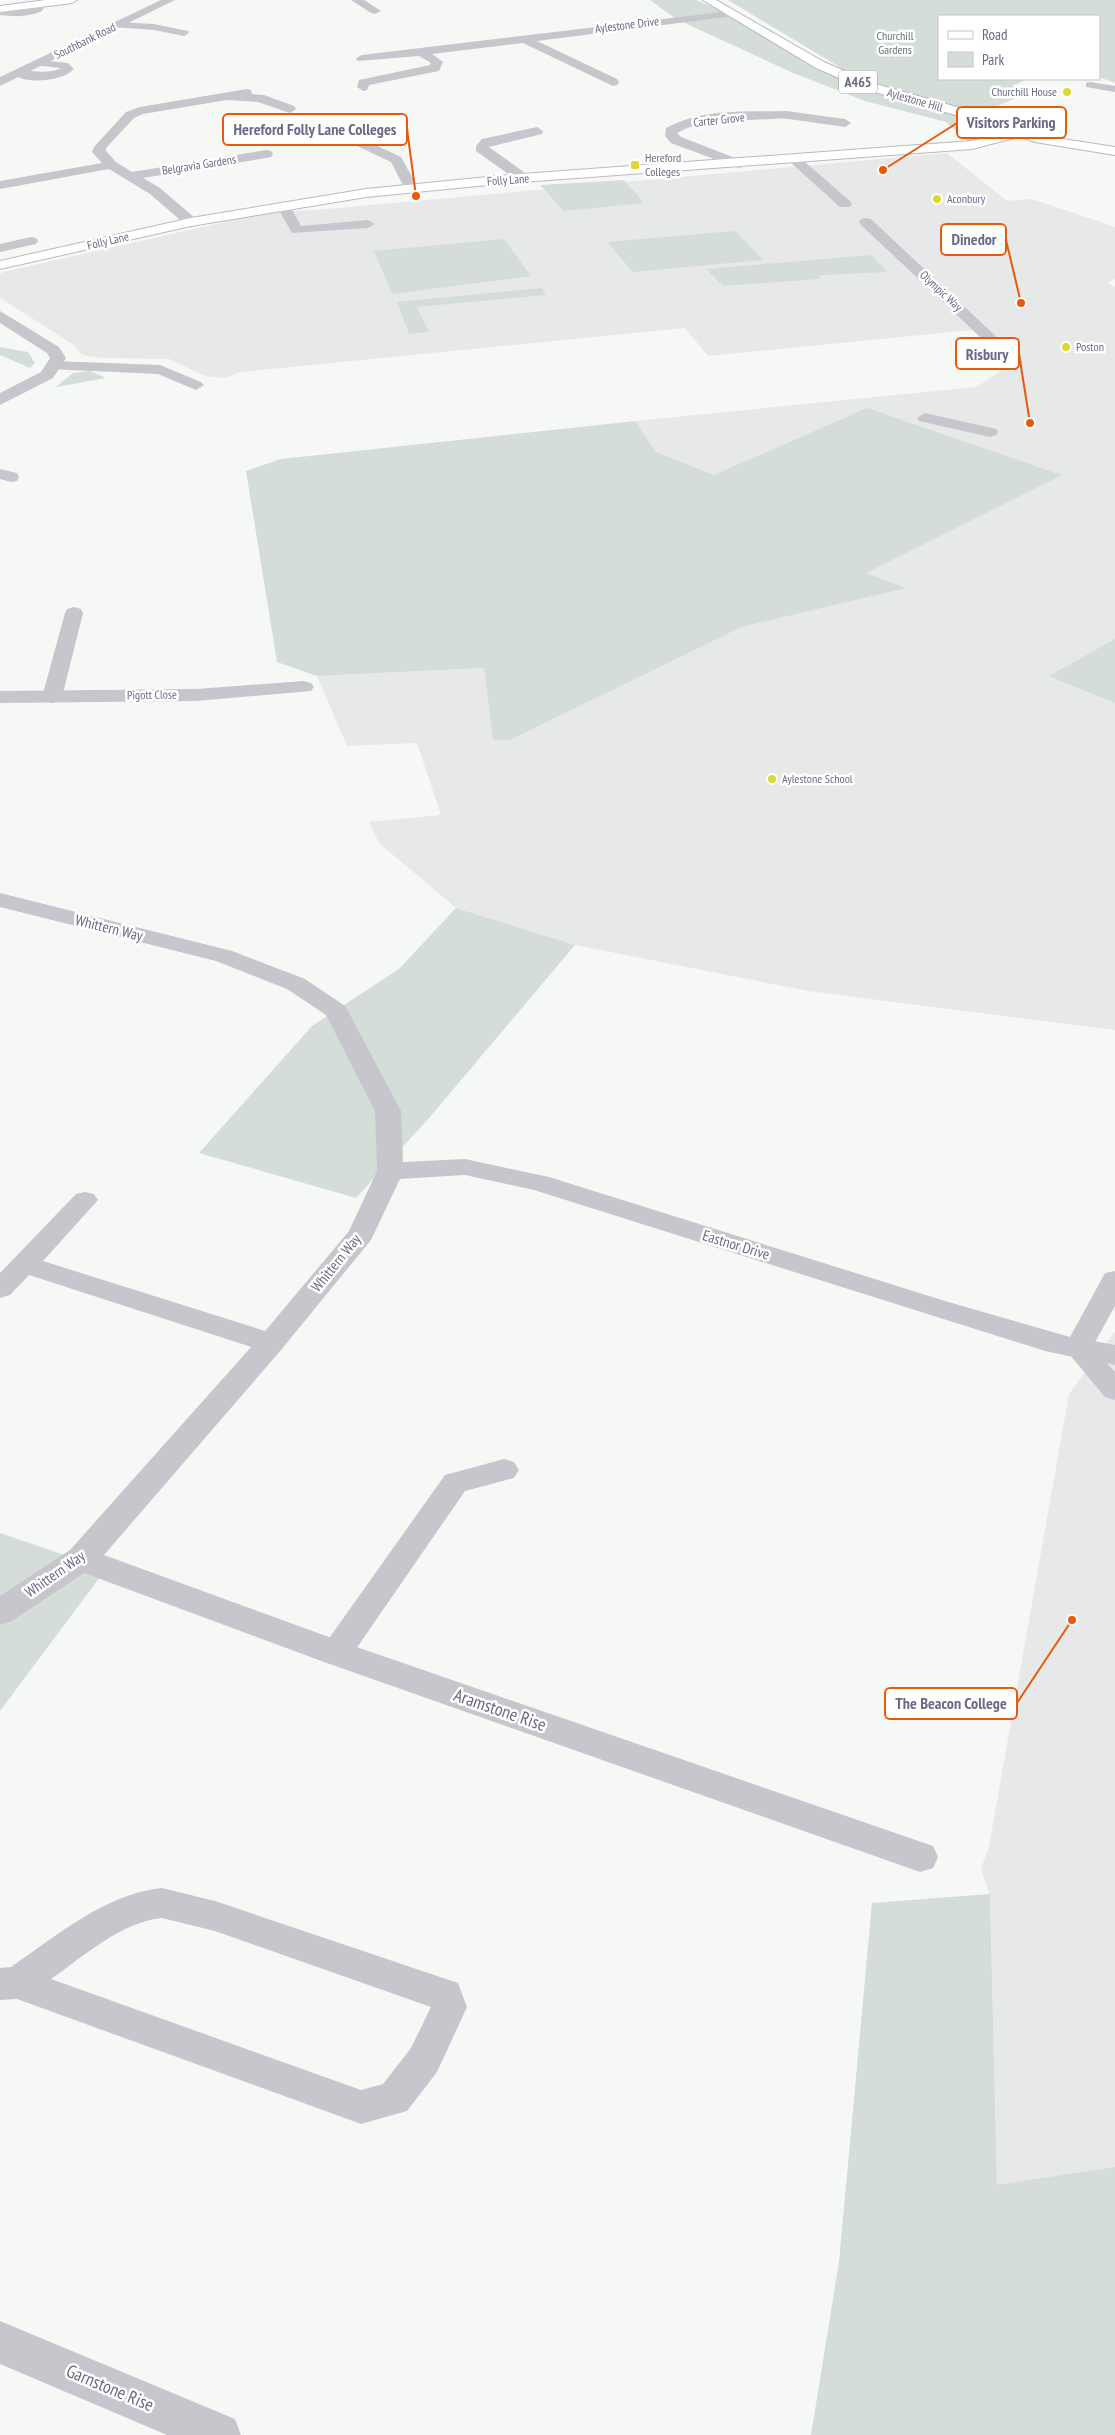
<svg xmlns="http://www.w3.org/2000/svg" width="1115" height="2435" font-family="'PT Sans Narrow',sans-serif">
  <style>
    .built { fill: #e7e9e9 }
    .green { fill: #d5ddd8 }
    .lines { fill: none; stroke-linecap: round; stroke-linejoin: round }
    .secondary-casing { stroke: #bab8c2; stroke-width: 2 }
    .highway-casing { stroke: #b8b7bd; stroke-width: 2 }
    .lane { fill: #c7c6cd; fill-rule: evenodd }
    .street { fill: #c7c6cd; fill-rule: evenodd }
    .secondary { fill: #fff; fill-rule: evenodd }
    .highway { fill: #fff; fill-rule: evenodd }
    .poi-dot { fill: #ded830; stroke: #fff; stroke-width: 2 }
    .labels { text-anchor: middle; stroke-width: 5; stroke-linejoin: round; paint-order: stroke }
    .far-street-label { font-size: 12px; fill: #6d6886; stroke: #fff }
    .far-park-label { font-size: 12px; fill: #63786e; stroke: #fff }
    .far-poi-label { font-size: 12px; fill: #6d6886; stroke: #fff; text-anchor: start }
    .shield { fill: #fff; stroke: #9995aa; stroke-width: 1 }
    .shield-label { font-size: 14px; font-weight: bold; fill: #6d6886 }
    .street-label { font-size: 15px; fill: #6d6886; stroke: #fff }
    .near-street-label { font-size: 18px; fill: #6d6886; stroke: #fff }
    .leader { fill: none; stroke: #e8590c; stroke-width: 2 }
    .callout-dot { fill: #e8590c; stroke: #fff; stroke-width: 2 }
    .callout { fill: #fff; stroke: #e8590c; stroke-width: 2 }
    .callout-label { font-size: 16px; text-anchor: middle; font-weight: bold; fill: #6d6886 }
  </style>
  <rect width="100%" height="100%" fill="#f6f8f6"/>
  <path class="built" d="M947,153l60,48 25,-2 83,28v52l-7,4 7,4v743l-307,-39 -233,-46 -119,-37 -77,-65 -10,-21 72,-7 -24,-72 -70,3 -30,-70 167,-8 9,72h17l232,-113 163,-39 -39,-15 -152,-98 -58,-23 -21,-31 341,-34 39,-25 -33,-33 -274,27 -23,-28 -444,44 -17,6 -19,-2 -36,-17 -67,-1 -20,-3 -8,-10 -74,-47v-24l3,-2 266,-60 46,-2z
    M1115,1331v836l-118,19 -7,-291 -9,-26 8,-23 80,-452z"/>
  <path class="green" d="M650,0h46l34,14 113,62 145,44 9,7 -2,4 12,7 -35,7 -26,-23 -81,-21 -72,-28 -117,-54z
    M728,0h387v83l-16,-6v-61h-160v63h88l-15,7 20,5 -55,24 -21,-5 -105,-36z
    M624,180l20,23 -80,8 -24,-26z
    M735,231l28,29 -130,12 -26,-30z
    M504,239l27,37 -139,18 -18,-43z
    M871,255l17,17 -67,3 -2,4 -96,7 -17,-17z
    M542,288l4,7 -129,12 12,25 -20,2 -12,-32z
    M0,347l28,5 7,11 -5,5 -30,-13z
    M90,371l16,7 -50,9 17,-14z
    M867,408l195,67 -196,98 40,15 -164,39 -232,113h-17l-9,-72 -167,8 -40,-14 -31,-191 35,-12 354,-38 21,31 58,23z
    M1115,639v64l-66,-27z
    M456,908l119,37 -145,172 -74,81 -157,-45 113,-127 87,-57z
    M0,1533l106,36 -106,142z
    M990,1894l7,291 118,-18v268h-304l28,-173 33,-359z"/>
  <g class="lines">
    <g class="secondary-casing">
      <path id="secondary" d="M46,0h31l-5,3 -72,9v-6z
        M1021,128l5,1 1,3 -1,3 -54,14 -464,34 -142,14 -175,29 -191,43v-8l191,-43 175,-29 142,-14 464,-34z"/>
    </g>
    <g class="highway-casing">
      <path id="highway" d="M703,0h13l108,62 48,21 120,34 51,19 72,11v8l-80,-13 -51,-19 -120,-34 -48,-21z"/>
    </g>
    <path class="lane" d="M117,22l37,2 34,7 1,2 -5,3 -30,-6 -41,-3 -1,-2z
      M37,60l31,3 6,6c-12,13 -50,16 -63,4 7,-7 34,4 50,-5l-28,-3 -2,-2z
      M1090,82l25,4v6l-29,-5v-4z
      M786,111l59,8 6,4 -6,4 -63,-9 -2,-3 2,-3z
      M794,155l4,1 52,45 2,3 -2,3h-10l-50,-45 -2,-3z
      M283,201l5,1 13,24 67,-6 7,4 -7,4 -76,5 -16,-28z
      M866,218l5,1 149,140 3,3 -3,3h-10l-149,-140 -2,-3 2,-3z
      M54,361l106,4 41,17 3,3 -8,5 -38,-16 -109,-5 -3,-3z
      M925,413l71,16 2,3 -2,3 -6,2 -71,-16 -2,-3z
      M0,469l17,4 2,4 -2,4 -6,1 -11,-3z
      M74,607l7,2 2,4 -21,84 -3,4 -7,2 -7,-2 -3,-4 23,-84 2,-4z
      M85,1192l9,2 4,6 -55,61 238,75 4,7 -4,7 -10,3 -10,-3 -232,-75 -19,20 -10,3v-25l76,-79z
      M1078,1338l37,7v20l-8,-2 8,9v28l-10,-3 -41,-49 4,-7z
      M504,1459l10,3 5,8 -5,8 -49,13 -118,171 -11,3 -11,-3 -5,-9 5,-9 120,-169z
      M162,1888l53,13 243,82 9,24 -30,65 -30,39 -46,13 -344,-125 -17,1v-32l11,-1c45,-31 94,-73 151,-79zM162,1918l53,13 216,76 -20,41 -28,36 -22,6 -310,-111c33,-23 70,-57 111,-61z"/>
    <path class="street" d="M161,0h14l-175,86v-9z
      M351,0h13l17,11 -6,3 -4,-1z
      M40,1l6,3 -4,7c-14,6 -27,6 -42,4v-6h27z
      M730,11l4,1v4l-197,25 80,38 2,3 -2,3 -4,1 -90,-43 -91,11 11,8 -4,9 -70,14 -2,5 -4,1 -6,-4 2,-7 71,-15 1,-2 -12,-7 -61,5 -2,-2 2,-2 4,-2z
      M247,89l4,1 1,4 12,1 30,11 2,3 -6,4 -32,-11 -31,-2 -84,14 -9,4 -28,30v3l10,11 16,10 134,-22 5,1 2,3 -2,3 -5,1 -123,20 17,10 36,31 2,3 -2,3h-10l-36,-31 -41,-25 -109,20v-8l102,-18 -10,-11 2,-5 32,-35 14,-5z
      M786,111l6,4 -2,3 -80,4 -23,6 -10,5 4,4 62,24 2,3 -2,3 -5,1 -67,-25 -6,-7 1,-8c37,-20 80,-16 120,-17z
      M537,127l6,4 -1,3 -53,13 39,28 2,3 -2,3h-10l-42,-30v-5l6,-7z
      M358,137l43,20 17,31 -2,3h-10l-15,-29 -38,-18 -1,-3 1,-3z
      M31,237l5,1 2,3 -2,3 -36,8v-8z
      M0,311l59,36 7,11 -13,20 -53,27v-12l41,-21 9,-14 -3,-5 -47,-30z
      M304,681l7,2 3,4 -3,4 -115,10 -196,2v-12l196,-2z
      M0,893l232,58 73,28 40,27 3,5 53,100 2,51 62,-3 84,18 396,124 125,36 35,-64 10,-2v35l-27,49 -10,3 -33,-7 -511,-161 -69,-15 -65,4 -29,61 -90,110 -177,205 244,89 585,202 5,11 -5,11 -13,4 -596,-210 -240,-89 -72,48 -12,4v-29l70,-46 191,-214 88,-105 28,-60 -2,-60 -49,-96 -39,-26 -71,-28 -216,-54z
      M0,2321l235,98 6,16h-74l-167,-71z"/>
    <use href="#secondary" class="secondary"/>
    <use href="#highway" class="highway"/>
  </g>
  <g class="poi-dot">
    <circle cx="1067" cy="92" r="5"/>
    <rect x="630" y="160" width="10" height="10" rx="2.5"/>
    <circle cx="937" cy="199" r="5"/>
    <circle cx="1066" cy="347" r="5"/>
    <circle cx="772" cy="779" r="5"/>
  </g>
  <g class="labels">
    <g class="far-street-label">
      <text transform="translate(627 25) rotate(-7)" y="4">Aylestone Drive</text>
      <text transform="translate(85 41) rotate(-26)" y="4">Southbank Road</text>
      <text transform="translate(915 100) rotate(16)" y="4">Aylestone Hill</text>
      <text transform="translate(719 120) rotate(-6)" y="4">Carter Grove</text>
      <text transform="translate(199 165) rotate(-9)" y="4">Belgravia Gardens</text>
      <text transform="translate(508 180) rotate(-4)" y="4">Folly Lane</text>
      <text transform="translate(108 241) rotate(-13)" y="4">Folly Lane</text>
      <text transform="translate(941 291) rotate(43)" y="4">Olympic Way</text>
      <text transform="translate(152 695) rotate(-1)" y="4">Pigott Close</text>
    </g>
    <g class="far-park-label">
      <text x="895" y="40">Churchill<tspan x="895" dy="14">Gardens</tspan></text>
    </g>
    <g class="far-poi-label">
      <text x="1057" y="96" text-anchor="end">Churchill House</text>
      <text x="645" y="162">Hereford<tspan x="645" dy="14">Colleges</tspan></text>
      <text x="947" y="203">Aconbury</text>
      <text x="1076" y="351">Poston</text>
      <text x="782" y="783">Aylestone School</text>
    </g>
    <rect class="shield" x="839" y="70.5" width="38" height="23" rx="4"/>
    <g class="shield-label">
      <text x="858" y="87">A465</text>
    </g>
    <g class="street-label">
      <text transform="translate(109 928) rotate(14)" y="5">Whittern Way</text>
      <text transform="translate(736 1245) rotate(17)" y="5">Eastnor Drive</text>
      <text transform="translate(336 1263) rotate(-51)" y="5">Whittern Way</text>
      <text transform="translate(55 1574) rotate(-35)" y="5">Whittern Way</text>
    </g>
    <g class="near-street-label">
      <text transform="translate(500 1710) rotate(19)" y="6">Aramstone Rise</text>
      <text transform="translate(110 2388) rotate(23)" y="6">Garnstone Rise</text>
    </g>
  </g>
  <path class="leader" d="M883 170L957 123M416 196L407 129M1021 303L1006 240M1030 423L1019 354M1072 1620L1017 1703"/>
  <g class="callout-dot">
    <circle cx="883" cy="170" r="5"/>
    <circle cx="416" cy="196" r="5"/>
    <circle cx="1021" cy="303" r="5"/>
    <circle cx="1030" cy="423" r="5"/>
    <circle cx="1072" cy="1620" r="5"/>
  </g>
  <g class="callout">
    <rect x="957" y="107" width="109" height="31" rx="5"/>
    <rect x="223" y="114" width="184" height="31" rx="5"/>
    <rect x="941" y="224" width="65" height="31" rx="5"/>
    <rect x="956" y="338" width="63" height="31" rx="5"/>
    <rect x="885" y="1688" width="132" height="31" rx="5"/>
  </g>
  <g class="callout-label">
    <text x="1011" y="128">Visitors Parking</text>
    <text x="315" y="135">Hereford Folly Lane Colleges</text>
    <text x="974" y="245">Dinedor</text>
    <text x="987" y="360">Risbury</text>
    <text x="951" y="1709">The Beacon College</text>
  </g>
  <rect x="938" y="15" width="162" height="65" fill="#ffffff" stroke="#c5c3cf"/>
  <rect x="948" y="31" width="25" height="8" fill="#ffffff" stroke="#c5c3cf"/>
  <text x="982" y="40" font-size="15" fill="#6d6886">Road</text>
  <rect x="948" y="52" width="25" height="15" fill="#d5ddd8" stroke="#c5c3cf"/>
  <text x="982" y="65" font-size="15" fill="#6d6886">Park</text>
</svg>
